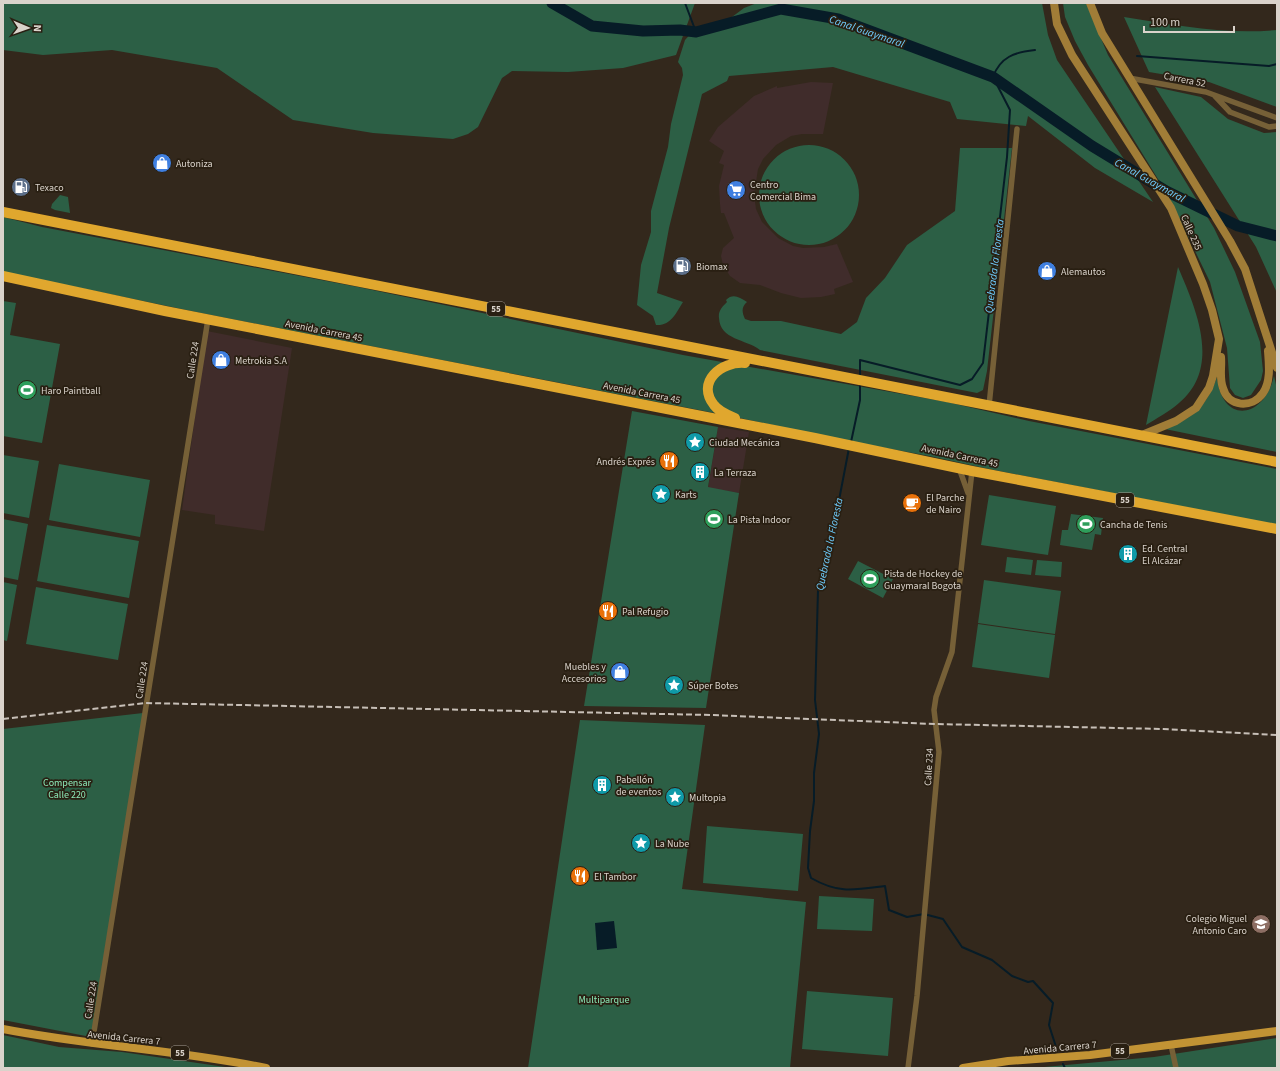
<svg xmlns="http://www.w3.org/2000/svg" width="1280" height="1071" font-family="'Source Sans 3',sans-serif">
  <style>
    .commercial { fill: #402c2b }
    .industrial { fill: #402c2a }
    .green { fill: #2c5f45 }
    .water { fill: #071c27 }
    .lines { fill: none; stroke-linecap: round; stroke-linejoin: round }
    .stream { stroke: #071c27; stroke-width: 2 }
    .river { stroke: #071c27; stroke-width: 11 }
    .street { stroke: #766037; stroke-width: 5.5 }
    .secondary { stroke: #a17d37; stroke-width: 8 }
    .primary { stroke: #c29334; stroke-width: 8 }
    .highway { stroke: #e0a72e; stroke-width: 10 }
    .rail { stroke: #c7bfb7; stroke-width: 2; stroke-dasharray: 6 3; stroke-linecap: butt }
    .labels { text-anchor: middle; stroke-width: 3.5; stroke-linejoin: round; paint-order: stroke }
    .shield { fill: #291f12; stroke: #a59d94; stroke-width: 1 }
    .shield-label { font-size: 9px; font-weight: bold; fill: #dad3cb }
    .street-label { font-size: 10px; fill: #dad3cb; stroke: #291f12 }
    .poi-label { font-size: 10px; fill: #dad3cb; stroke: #291f12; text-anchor: start }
    .park-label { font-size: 10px; fill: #8ce9b8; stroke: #291f12 }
    .water-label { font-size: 11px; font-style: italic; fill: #6fceff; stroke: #291f12 }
  </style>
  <rect width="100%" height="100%" fill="#33281c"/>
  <path class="commercial" d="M811,82l22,1 -10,51h-21l-11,2 -15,9 -13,14 -5,10 -4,26 2,14 6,13 16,16 15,8 10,2 21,-1 13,-3 16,38 -19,7 1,5 -14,3 -20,1 -20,-5 -21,-8 -20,-2 -10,-7 -7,-11 -2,-9 2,-8 11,-10 -10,-25h-3l-1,-9 -1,-18 5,-21 -5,-2 5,-12 -15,-10 9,-14 36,-31 23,-10v2z
    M718,427l31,5 -10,61 -31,-5z"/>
  <path class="industrial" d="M207,331l85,17 -28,183 -49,-7v-9l-33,-5z"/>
  <path class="green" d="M3,3h692l-19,52 -53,13 -55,4 -56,-1 -10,7 -24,49 -10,7 -15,5 -80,-6 -80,-13 -76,-52 -105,-18 -69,5 -40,-5z
    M757,3h285l6,32 9,25 96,142 -58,-34 -67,-52 -2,10 -69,-7 -7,-17 -117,-35 -104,9 -2,5 -25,13 -33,134 -12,65 26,9c-7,11 -12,24 -27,23l-3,-9 -16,-11 4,-40 10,-33v-21l17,-64 3,-23 12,-49 -1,-7 -4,-6 7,-22 11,-12 32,-8 16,-12z
    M1063,3h23l22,52 106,173 21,44 25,70 3,29 -2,9 -10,15 -8,3 -8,-3 -5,-7 -3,-40 -17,-66 -41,-85 -81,-132 -13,-24 -10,-24z
    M1124,17c51,8 101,18 153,13v77l-68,-25 -60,-10z
    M1155,87l46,10 27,22 36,14 13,-1v161l-21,-46z
    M759 195a50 50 0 1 1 100 0a50 50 0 1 1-100 0Z
    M960,148h52l-25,223 -4,19 -6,3 -217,-43c-14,-11 -40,-10 -41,-32 -1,-7 3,-11 8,-16l-1,-2c7,-7 13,-3 21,2 -6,5 -5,11 -2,17l6,2h30l60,13 16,-12 9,-24 19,-20 22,-33 48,-34z
    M60,195l8,2 2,16 -15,-3 -4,-2 1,-4z
    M3,217l39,10 316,60 325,68 264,47 82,19 248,48v56l-288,-56 -60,-13 -97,-18 -92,-20 -539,-105 -198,-41z
    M1178,267c18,42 44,100 1,136 -10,9 -22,15 -33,22z
    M3,301l13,2 -6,32 50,9 -18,99 -39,-7z
    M1274,376l3,13v63l-112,-23c28,-11 42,-23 52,-52 5,48 47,42 57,-1z
    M632,411l86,16 -10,60 31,6 -33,215 -122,-2z
    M3,455l36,6 -10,57 -26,-5z
    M59,464l91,16 -10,57 -91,-17z
    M989,495l67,11 -8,49 -67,-10z
    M1071,514l32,4 -2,17 -6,-1 -3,16 -32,-5 2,-15h6z
    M3,519l25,5 -10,56 -15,-3z
    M47,525l92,16 -10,57 -92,-17z
    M1007,557l26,3 -2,15 -26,-3z
    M1037,560l25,2 -1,15 -26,-2z
    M858,561l35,18 -10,19 -35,-19z
    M984,580l77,11 -6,43 -77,-11z
    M3,582l14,3 -10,56 -4,-1z
    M36,587l92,17 -10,56 -92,-16z
    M978,624l77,11 -6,43 -77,-11z
    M143,713l-52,324 -88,-17v-291z
    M580,720l125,5 -23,164 124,13 -16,166h-262z
    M707,826l96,8 -5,57 -95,-8z
    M819,896l55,3 -2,32 -55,-2z
    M807,991l86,7 -5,58 -86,-7z
    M3,1035l56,12 63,5 110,16h-229z
    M1277,1038v30h-244l121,-11z"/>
  <path class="water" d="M614,921l3,27 -20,2 -2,-27z"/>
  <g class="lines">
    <path class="stream" d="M685,3l11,29
      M1137,56l132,10 8,-2
      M860,377v-17l100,25 12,-6 11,-16 24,-206 3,-47 -17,-33c7,-20 22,-25 42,-27
      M851,442l9,-42v-17
      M849,448l-18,94 -13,48 -3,110 4,34 -5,39v28l-4,30 -2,37 3,10c28,16 43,12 74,8l4,24 18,7 17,-3 19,5 19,28 30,13 20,16 16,6 5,-1 20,22 -4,22 8,25
      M1063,1064l2,4"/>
    <path class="river" d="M552,3l40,23 51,5 37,-1 16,2 85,-23 57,10 155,58 99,69 74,45 72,35 39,10"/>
    <path class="street" d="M1129,78l77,14 71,26
      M1215,96l15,16 39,15 8,-1
      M989,406l28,-277
      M959,468l9,25
      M92,1044l116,-725
      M1171,1045l5,23
      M908,1068l9,-72 22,-244 -5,-42 2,-13 16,-45 20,-181"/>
    <path class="secondary" d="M1054,3l3,21 15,31 99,153 32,76 9,26 7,29 -6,37 -4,12 -13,20 -20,13 -34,14
      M1090,3l12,30 128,208 15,28 32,99
      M1221,357c1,10 -2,21 2,31 5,19 29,21 40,5 8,-11 6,-29 5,-42"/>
    <path class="primary" d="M3,1029c87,17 176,21 263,39
      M963,1068l45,-7 82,-6 187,-24"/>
    <path class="highway" d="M3,212l1274,250
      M3,276l162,35 650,127 157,33 305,58
      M735,418c-7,-3 -16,-6 -21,-13 -18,-23 7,-44 31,-42"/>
    <path class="rail" d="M3,719l143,-16 564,12 225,9 228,5 114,6"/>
  </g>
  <defs>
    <g id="shop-disc" transform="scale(1)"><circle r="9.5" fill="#3f7fe0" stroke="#291f12"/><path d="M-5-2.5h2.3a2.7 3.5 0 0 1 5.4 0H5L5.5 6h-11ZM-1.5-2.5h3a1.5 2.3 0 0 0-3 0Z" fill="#fff"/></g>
    <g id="fuel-disc" transform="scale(1)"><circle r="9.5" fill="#5c6f8a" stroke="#291f12"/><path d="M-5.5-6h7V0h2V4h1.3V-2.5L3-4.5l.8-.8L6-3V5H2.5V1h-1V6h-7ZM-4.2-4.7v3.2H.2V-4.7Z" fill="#fff"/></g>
    <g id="supermarket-disc" transform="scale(1)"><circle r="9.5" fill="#3f7fe0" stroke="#291f12"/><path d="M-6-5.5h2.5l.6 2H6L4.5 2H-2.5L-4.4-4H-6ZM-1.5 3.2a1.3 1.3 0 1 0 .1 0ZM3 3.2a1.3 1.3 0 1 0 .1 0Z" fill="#fff"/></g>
    <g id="stadium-disc" transform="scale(1)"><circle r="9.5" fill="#2e9e5b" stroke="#291f12"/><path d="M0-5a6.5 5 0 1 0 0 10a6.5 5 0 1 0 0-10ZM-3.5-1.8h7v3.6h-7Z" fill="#fff"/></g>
    <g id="sight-disc" transform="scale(1)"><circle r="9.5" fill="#0f9aa8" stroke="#291f12"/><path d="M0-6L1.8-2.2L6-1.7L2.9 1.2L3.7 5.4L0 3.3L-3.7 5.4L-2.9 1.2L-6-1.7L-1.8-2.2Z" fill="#fff"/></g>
    <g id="restaurant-disc" transform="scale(1)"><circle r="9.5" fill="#e8710a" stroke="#291f12"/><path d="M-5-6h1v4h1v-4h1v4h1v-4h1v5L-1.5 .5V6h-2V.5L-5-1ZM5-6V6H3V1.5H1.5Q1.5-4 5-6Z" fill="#fff"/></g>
    <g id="building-disc" transform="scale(1)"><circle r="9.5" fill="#0f9aa8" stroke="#291f12"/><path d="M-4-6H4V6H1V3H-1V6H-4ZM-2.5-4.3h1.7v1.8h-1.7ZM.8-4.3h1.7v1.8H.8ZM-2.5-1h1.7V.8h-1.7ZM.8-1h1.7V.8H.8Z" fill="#fff"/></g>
    <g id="cafe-disc" transform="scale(1)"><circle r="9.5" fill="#e8710a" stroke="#291f12"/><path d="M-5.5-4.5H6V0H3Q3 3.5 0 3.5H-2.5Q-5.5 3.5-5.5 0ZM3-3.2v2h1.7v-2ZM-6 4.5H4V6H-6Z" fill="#fff"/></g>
    <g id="school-disc" transform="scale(1)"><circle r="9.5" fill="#8d6e63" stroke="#291f12"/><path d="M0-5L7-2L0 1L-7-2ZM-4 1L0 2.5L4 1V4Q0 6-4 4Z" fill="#fff"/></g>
  </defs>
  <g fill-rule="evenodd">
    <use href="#shop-disc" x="162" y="163"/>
    <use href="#fuel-disc" x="21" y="187"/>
    <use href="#supermarket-disc" x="736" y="190"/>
    <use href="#fuel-disc" x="682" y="266"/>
    <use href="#shop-disc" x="1047" y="271"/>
    <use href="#shop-disc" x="221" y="360"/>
    <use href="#stadium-disc" x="27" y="390"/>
    <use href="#sight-disc" x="695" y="442"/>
    <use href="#restaurant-disc" x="669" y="461"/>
    <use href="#building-disc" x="700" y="472"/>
    <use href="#sight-disc" x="661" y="494"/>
    <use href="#cafe-disc" x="912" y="503"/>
    <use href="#stadium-disc" x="714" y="519"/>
    <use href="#stadium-disc" x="1086" y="524"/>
    <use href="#building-disc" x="1128" y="554"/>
    <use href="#stadium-disc" x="870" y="579"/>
    <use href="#restaurant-disc" x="608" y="611"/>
    <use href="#shop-disc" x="620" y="672"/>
    <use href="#sight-disc" x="674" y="685"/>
    <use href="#building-disc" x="602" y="785"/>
    <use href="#sight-disc" x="675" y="797"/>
    <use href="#sight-disc" x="641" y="843"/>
    <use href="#restaurant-disc" x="580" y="876"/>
    <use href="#school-disc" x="1261" y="924"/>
  </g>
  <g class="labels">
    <g class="shield">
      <rect x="487" y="302" width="18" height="14" rx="3"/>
      <rect x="1116" y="493" width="18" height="14" rx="3"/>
      <rect x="1111" y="1044" width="18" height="14" rx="3"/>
      <rect x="171" y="1046" width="18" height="14" rx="3"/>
    </g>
    <g class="shield-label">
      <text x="496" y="312">55</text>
      <text x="1125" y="503">55</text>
      <text x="1120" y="1054">55</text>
      <text x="180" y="1056">55</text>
    </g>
    <g class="street-label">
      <text transform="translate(1185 79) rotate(11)" y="4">Carrera 52</text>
      <text transform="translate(1192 232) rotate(66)" y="4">Calle 235</text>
      <text transform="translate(324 330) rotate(11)" y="4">Avenida Carrera 45</text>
      <text transform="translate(192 360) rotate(-81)" y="4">Calle 224</text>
      <text transform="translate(642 392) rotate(11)" y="4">Avenida Carrera 45</text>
      <text transform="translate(960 455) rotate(12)" y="4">Avenida Carrera 45</text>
      <text transform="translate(141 680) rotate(-81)" y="4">Calle 224</text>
      <text transform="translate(928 767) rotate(-87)" y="4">Calle 234</text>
      <text transform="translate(90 1000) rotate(-81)" y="4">Calle 224</text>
      <text transform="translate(124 1037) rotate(6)" y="4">Avenida Carrera 7</text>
      <text transform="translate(1060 1047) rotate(-5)" y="4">Avenida Carrera 7</text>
    </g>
    <g class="poi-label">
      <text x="176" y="167">Autoniza</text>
      <text x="750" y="188">Centro<tspan x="750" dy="12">Comercial Bima</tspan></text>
      <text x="35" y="191">Texaco</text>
      <text x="696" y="270">Biomax</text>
      <text x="1061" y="275">Alemautos</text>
      <text x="235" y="364">Metrokia S.A</text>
      <text x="41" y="394">Haro Paintball</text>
      <text x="709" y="446">Ciudad Mecánica</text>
      <text x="655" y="465" text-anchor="end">Andrés Exprés</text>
      <text x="714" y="476">La Terraza</text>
      <text x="675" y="498">Karts</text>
      <text x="926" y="501">El Parche<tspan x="926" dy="12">de Nairo</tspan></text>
      <text x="728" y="523">La Pista Indoor</text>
      <text x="1100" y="528">Cancha de Tenis</text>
      <text x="1142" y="552">Ed. Central<tspan x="1142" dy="12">El Alcázar</tspan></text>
      <text x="884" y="577">Pista de Hockey de<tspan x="884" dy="12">Guaymaral Bogota</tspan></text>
      <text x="622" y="615">Pal Refugio</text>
      <text x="606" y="670" text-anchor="end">Muebles y<tspan x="606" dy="12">Accesorios</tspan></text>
      <text x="688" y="689">Súper Botes</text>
      <text x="616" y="783">Pabellón<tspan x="616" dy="12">de eventos</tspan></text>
      <text x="689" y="801">Multopia</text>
      <text x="655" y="847">La Nube</text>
      <text x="594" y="880">El Tambor</text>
      <text x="1247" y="922" text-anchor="end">Colegio Miguel<tspan x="1247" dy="12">Antonio Caro</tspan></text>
    </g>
    <g class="park-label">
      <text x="67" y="786">Compensar<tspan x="67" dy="12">Calle 220</tspan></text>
      <text x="604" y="1003">Multiparque</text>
    </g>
    <g class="water-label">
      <text transform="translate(867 31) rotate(19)" y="4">Canal Guaymaral</text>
      <text transform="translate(1150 180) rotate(29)" y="4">Canal Guaymaral</text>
      <text transform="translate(994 266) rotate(-83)" y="4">Quebrada la Floresta</text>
      <text transform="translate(829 544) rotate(-78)" y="4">Quebrada la Floresta</text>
    </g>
  </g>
  <rect width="1280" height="1071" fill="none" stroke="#dad3cb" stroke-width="8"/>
  <g transform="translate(28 28) rotate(92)" stroke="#291f12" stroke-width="3" paint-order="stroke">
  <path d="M0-3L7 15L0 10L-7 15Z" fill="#dad3cb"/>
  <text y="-6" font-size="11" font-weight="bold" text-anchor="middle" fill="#dad3cb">N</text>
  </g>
  <path d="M1144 26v6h90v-6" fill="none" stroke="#dad3cb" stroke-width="2"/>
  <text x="1150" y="26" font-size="12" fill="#dad3cb" stroke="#291f12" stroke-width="3" paint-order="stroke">100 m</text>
</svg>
